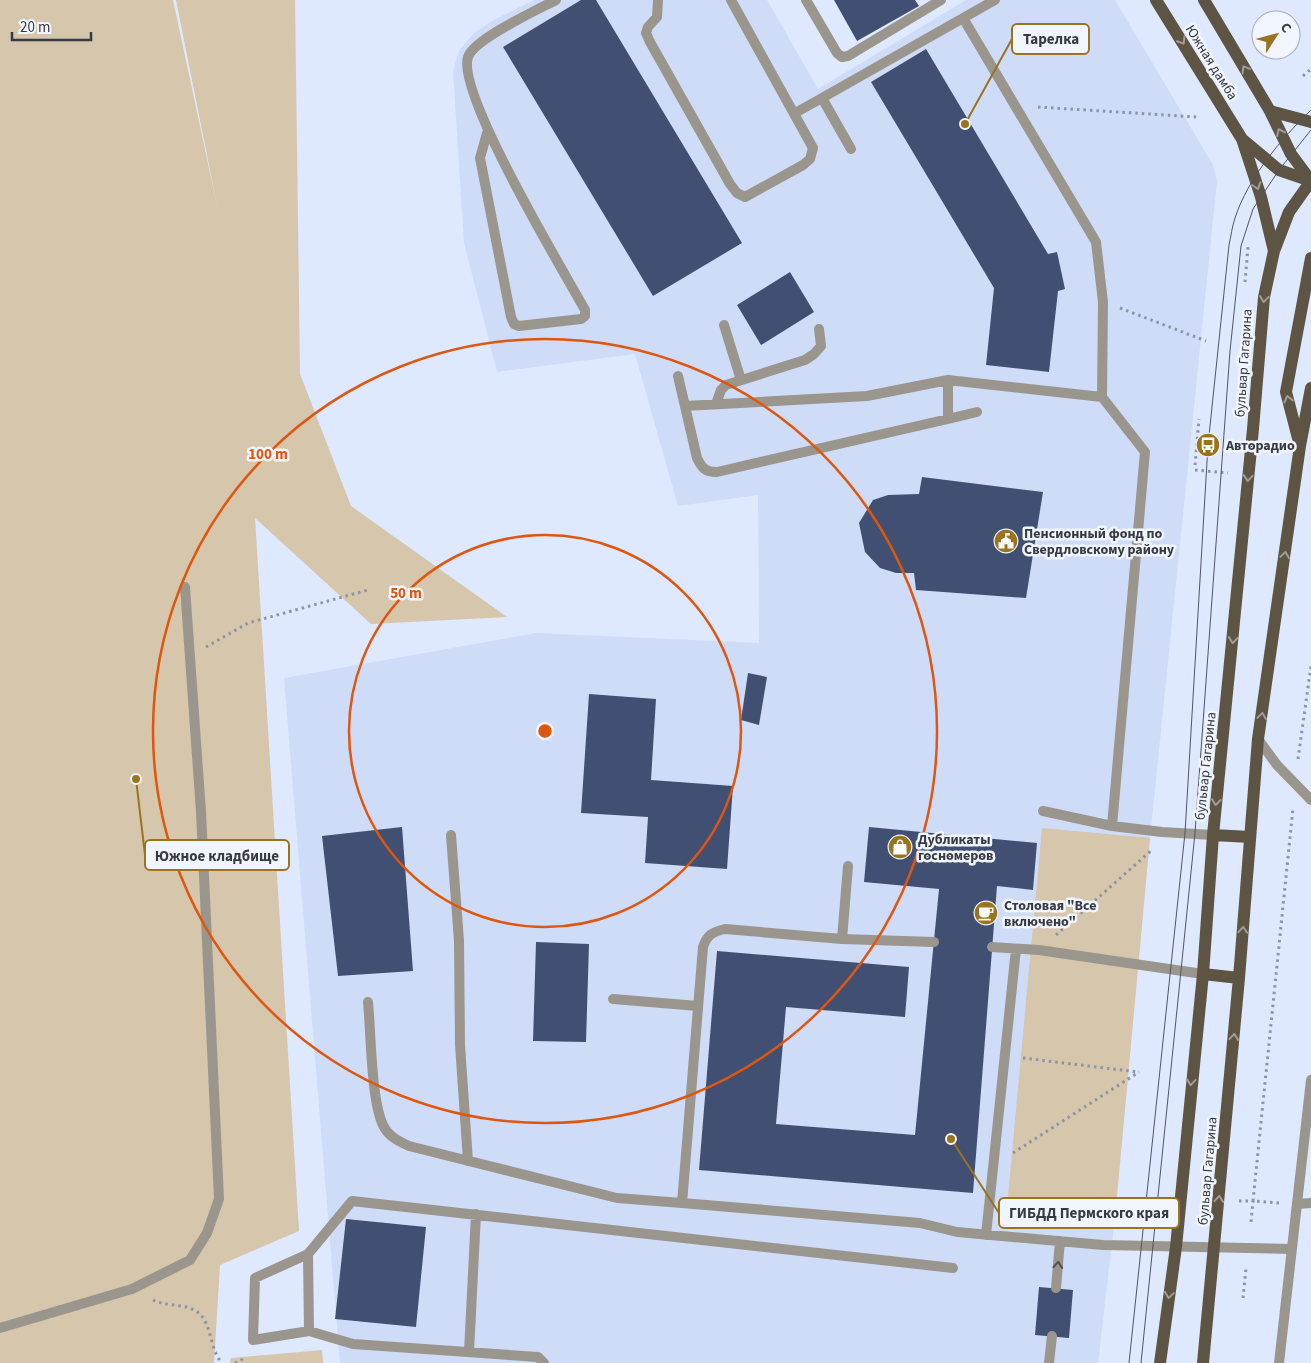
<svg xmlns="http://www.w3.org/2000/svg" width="1311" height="1363" font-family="'Source Sans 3',sans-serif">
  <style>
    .built { fill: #cfdcf8 }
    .green { fill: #d5c6ac }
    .building { fill: #415072 }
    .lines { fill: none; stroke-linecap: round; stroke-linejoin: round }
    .path { stroke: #8d94a3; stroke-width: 3; stroke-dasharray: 2.5 4; stroke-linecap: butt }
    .lane { stroke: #9b968d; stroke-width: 10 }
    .street { stroke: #9b968d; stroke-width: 10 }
    .primary { stroke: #5d5444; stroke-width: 12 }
    .tram { stroke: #505560; stroke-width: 1 }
    .oneway { stroke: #a09c98 }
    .oneway2 { stroke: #4f5156 }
    .ring { fill: none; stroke: #df570f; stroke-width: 2.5 }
    .labels { text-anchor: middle; stroke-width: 5; stroke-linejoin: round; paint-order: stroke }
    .street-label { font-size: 14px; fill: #363a43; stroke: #f1f5fe }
    .poi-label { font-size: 14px; font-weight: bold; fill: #363a43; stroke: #f1f5fe; text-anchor: start }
    .centre { fill: #df570f; stroke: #f1f5fe; stroke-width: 2.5 }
    .ring-label { font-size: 15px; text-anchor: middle; font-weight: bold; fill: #df570f; stroke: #f1f5fe; stroke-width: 5; stroke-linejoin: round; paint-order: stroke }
    .leader { fill: none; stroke: #99731e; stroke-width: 2 }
    .callout-dot { fill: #99731e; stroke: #f1f5fe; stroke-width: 2 }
    .callout { fill: #f1f5fe; stroke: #99731e; stroke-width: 2 }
    .callout-label { font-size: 15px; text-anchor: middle; font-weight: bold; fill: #363a43 }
  </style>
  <rect width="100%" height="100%" fill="#dee8fe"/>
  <path class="built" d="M534,0h233l51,89 148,-89h149l98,165 4,16 -67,657 -35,379 -17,146h-758l-56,-685 252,-45 223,10 -1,-148 -80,11 -43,-152 -138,18 -33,-129 -11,-172 6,-20 15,-18 20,-13z"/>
  <path class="green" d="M0,0h173l45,210 -42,-210h119l5,374 51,132 156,111 -136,7 -116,-106 44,713 -79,34 -6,98h-214z
    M1042,828l108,10 -35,379 -108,-10z
    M322,1350l1,13h-93l1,-5z"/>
  <path class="building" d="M581,0h15l146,243 -89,53 -150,-249z
    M834,0h81l4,6 -62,35z
    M926,49l122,205 9,-2 8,37 -7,2 -9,81 -63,-7 8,-77 -123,-206z
    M790,272l24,40 -53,33 -24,-40z
    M922,477l121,15 -17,106 -110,-8 -2,-17h-18l-16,-5 -15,-16 -6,-29 14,-23 15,-5 31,-1z
    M748,673l19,4 -8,48 -18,-5z
    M589,694l67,5 -5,81 82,6 -6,83 -82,-6 3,-46 -67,-4z
    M402,827l11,144 -75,5 -16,-140z
    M869,827l168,16 -4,47 -36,-4 -24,307 -274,-23 18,-219 192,16 -4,50 -119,-10 -10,117 139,11 24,-246 -75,-7z
    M536,942l53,2 -3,98 -53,-1z
    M346,1219l80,8 -10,100 -81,-8z
    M1039,1287l34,3 -4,48 -34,-3z"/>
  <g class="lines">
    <path class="path" d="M1303,76l8,-7
      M1038,107l159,10
      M1245,282l3,-35
      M1120,308l86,33
      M1195,465l4,-46
      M1195,470l33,3
      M206,647l42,-24 120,-33
      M1298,759l13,-93
      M1056,935l97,-86
      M1023,1058l115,14
      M1013,1153l126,-81
      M1239,1201h14l-2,21
      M1279,1203l-26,-2 40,-393
      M1243,1298l3,-30
      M153,1300c12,6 27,4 39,9 21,8 16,39 30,54
      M235,1363l6,-2 3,-5"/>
    <path class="lane" d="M658,0l-1,17 -9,10 -2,6 4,9 80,142 7,9 8,4 58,-32 7,-6 3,-11 -82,-148
      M806,0l31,53 5,4 6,-1 93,-56
      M963,18l133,224 7,60 -1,95 43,55 -33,374
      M795,113l27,-15
      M487,133l-7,25 31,159 3,7 5,2 62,-7 4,-3v-6c-22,-40 -129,-217 -117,-253 6,-18 69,-47 88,-57
      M851,149l-29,-51 173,-98
      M724,325l17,55
      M678,376l19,82c5,10 8,14 20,14l231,-53v-39
      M716,404l5,-14 5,-5 79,-25 9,-6 7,-8 -2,-17
      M685,406l182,-10 81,-16 154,17
      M948,419l29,-7
      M1258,739l19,26 34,35
      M1043,811l69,15 50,6 51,3
      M451,835l8,106 1,104 8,116
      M848,866l-6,73 -117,-10c-13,3 -18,6 -22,18l-21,256 238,20 37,9 146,13 188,4
      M842,939l92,3
      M992,947l47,3 164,24
      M613,999l85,7
      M368,1002c3,30 3,98 15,123 5,11 15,16 26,21l208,52 65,5
      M1297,1204l14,-1
      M986,1235l30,-286
      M308,1254l-53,24 -2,62 56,-9
      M1056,1288l4,-47
      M0,1328l132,-39 58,-29 17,-27 12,-34 -18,-387 -16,-225
      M469,1352l7,-138
      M544,1363l-6,-6 -185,-13 -44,-13 -1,-77 44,-53 601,67
      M1049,1363l3,-27"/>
    <path class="street" d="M1279,1363l32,-283"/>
    <path class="primary" d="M1156,0l86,139 19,58 13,54
      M1204,0l66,111 21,43 20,27
      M1270,111l41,11
      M1242,139l37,31 32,11
      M1299,442l-13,-50 25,-134
      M1213,835l37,2
      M1203,974l36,4
      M1160,1363l16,-116 27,-273 10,-139 40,-406 11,-132 10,-46 15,-39 22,-31
      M1203,1363l36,-385 19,-239 42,-293 11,-58"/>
    <path class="tram" d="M1129,1363l56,-530 23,-388 21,-200c2,-9 3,-18 6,-27 13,-40 46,-79 76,-108
      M1141,1363l54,-530 35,-482 11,-105 12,-37 26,-39 32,-40"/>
  </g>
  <defs><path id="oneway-chevron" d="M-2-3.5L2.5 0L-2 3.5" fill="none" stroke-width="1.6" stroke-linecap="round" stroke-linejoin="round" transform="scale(1.25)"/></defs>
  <g class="oneway">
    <use href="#oneway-chevron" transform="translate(1182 41) rotate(58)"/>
    <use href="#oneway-chevron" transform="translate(1245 69) rotate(-121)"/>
    <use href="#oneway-chevron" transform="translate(1280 132) rotate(-115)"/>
    <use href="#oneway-chevron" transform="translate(1257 186) rotate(72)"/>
    <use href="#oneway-chevron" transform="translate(1264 299) rotate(97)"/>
    <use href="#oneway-chevron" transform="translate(1288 399) rotate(-104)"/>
    <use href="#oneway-chevron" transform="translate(1248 478) rotate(95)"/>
    <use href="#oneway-chevron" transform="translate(1285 555) rotate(-82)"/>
    <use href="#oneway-chevron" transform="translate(1233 640) rotate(96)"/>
    <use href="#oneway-chevron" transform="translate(1262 716) rotate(-82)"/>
    <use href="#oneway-chevron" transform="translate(1216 802) rotate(96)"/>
    <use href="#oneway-chevron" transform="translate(1243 930) rotate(-86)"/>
    <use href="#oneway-chevron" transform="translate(1234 1037) rotate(-85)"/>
    <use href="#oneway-chevron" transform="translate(1191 1082) rotate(95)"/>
    <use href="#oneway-chevron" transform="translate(1219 1199) rotate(-85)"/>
    <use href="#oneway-chevron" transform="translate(1169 1295) rotate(98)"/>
  </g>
  <use class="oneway2" href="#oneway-chevron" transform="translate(1058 1265) rotate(-85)"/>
  <g class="ring">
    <circle cx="545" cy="731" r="196"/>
    <circle cx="545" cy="731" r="392"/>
  </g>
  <defs>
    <g id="bus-disc" transform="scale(1.25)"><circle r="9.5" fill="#99731e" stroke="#f1f5fe"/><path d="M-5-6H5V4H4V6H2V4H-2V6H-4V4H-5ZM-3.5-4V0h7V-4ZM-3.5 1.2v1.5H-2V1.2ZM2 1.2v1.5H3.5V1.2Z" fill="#fff"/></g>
    <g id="civic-disc" transform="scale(1.25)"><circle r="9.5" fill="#99731e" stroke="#f1f5fe"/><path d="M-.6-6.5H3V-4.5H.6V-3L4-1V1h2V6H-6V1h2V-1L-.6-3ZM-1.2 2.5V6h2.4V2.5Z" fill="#fff"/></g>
    <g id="shop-disc" transform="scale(1.25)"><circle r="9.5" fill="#99731e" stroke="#f1f5fe"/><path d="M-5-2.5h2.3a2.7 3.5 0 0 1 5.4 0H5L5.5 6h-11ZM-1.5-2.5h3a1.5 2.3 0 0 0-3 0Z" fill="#fff"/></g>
    <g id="cafe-disc" transform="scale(1.25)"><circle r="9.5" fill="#99731e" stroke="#f1f5fe"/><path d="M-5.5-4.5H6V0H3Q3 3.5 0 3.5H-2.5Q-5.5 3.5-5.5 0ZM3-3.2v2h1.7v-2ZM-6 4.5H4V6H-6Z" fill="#fff"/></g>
  </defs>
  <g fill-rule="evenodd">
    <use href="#bus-disc" x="1208" y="445"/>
    <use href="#civic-disc" x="1006" y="541"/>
    <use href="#shop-disc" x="900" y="847"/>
    <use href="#cafe-disc" x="986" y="913"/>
  </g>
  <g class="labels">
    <g class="street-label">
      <text transform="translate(1212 62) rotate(58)" y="5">Южная дамба</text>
      <text transform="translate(1243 363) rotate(-86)" y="5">бульвар Гагарина</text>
      <text transform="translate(1205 766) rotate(-84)" y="5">бульвар Гагарина</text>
      <text transform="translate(1207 1171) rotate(-85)" y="5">бульвар Гагарина</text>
    </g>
    <g class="poi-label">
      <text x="1226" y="450">Авторадио</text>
      <text x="1024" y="538">Пенсионный фонд по<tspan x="1024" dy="16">Свердловскому району</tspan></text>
      <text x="918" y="844">Дубликаты<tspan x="918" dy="16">госномеров</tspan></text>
      <text x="1004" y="910">Столовая "Все<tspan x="1004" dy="16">включено"</tspan></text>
    </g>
  </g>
  <circle cx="545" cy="731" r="8" class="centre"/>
  <g class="ring-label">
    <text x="268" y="459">100 m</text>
    <text x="406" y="598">50 m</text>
  </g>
  <path class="leader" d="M965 124L1012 39M136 779L145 855M951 1139L999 1213"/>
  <g class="callout-dot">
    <circle cx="965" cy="124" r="5"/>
    <circle cx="136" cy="779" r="5"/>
    <circle cx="951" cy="1139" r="5"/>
  </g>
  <g class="callout">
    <rect x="1012" y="24" width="77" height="30" rx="5"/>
    <rect x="145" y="840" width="144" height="30" rx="5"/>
    <rect x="999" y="1198" width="180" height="30" rx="5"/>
  </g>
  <g class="callout-label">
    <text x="1051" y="44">Тарелка</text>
    <text x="217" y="861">Южное кладбище</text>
    <text x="1089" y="1218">ГИБДД Пермского края</text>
  </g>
  <g transform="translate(1276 35) rotate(54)"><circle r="24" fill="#f1f5fe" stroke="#a6aab3"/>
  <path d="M0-4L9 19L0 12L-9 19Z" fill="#99731e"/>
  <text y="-8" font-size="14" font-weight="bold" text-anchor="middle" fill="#363a43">С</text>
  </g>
  <path d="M12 32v8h79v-8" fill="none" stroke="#363a43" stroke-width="2.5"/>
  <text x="20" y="32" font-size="15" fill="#363a43" stroke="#f1f5fe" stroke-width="4" paint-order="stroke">20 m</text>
</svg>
